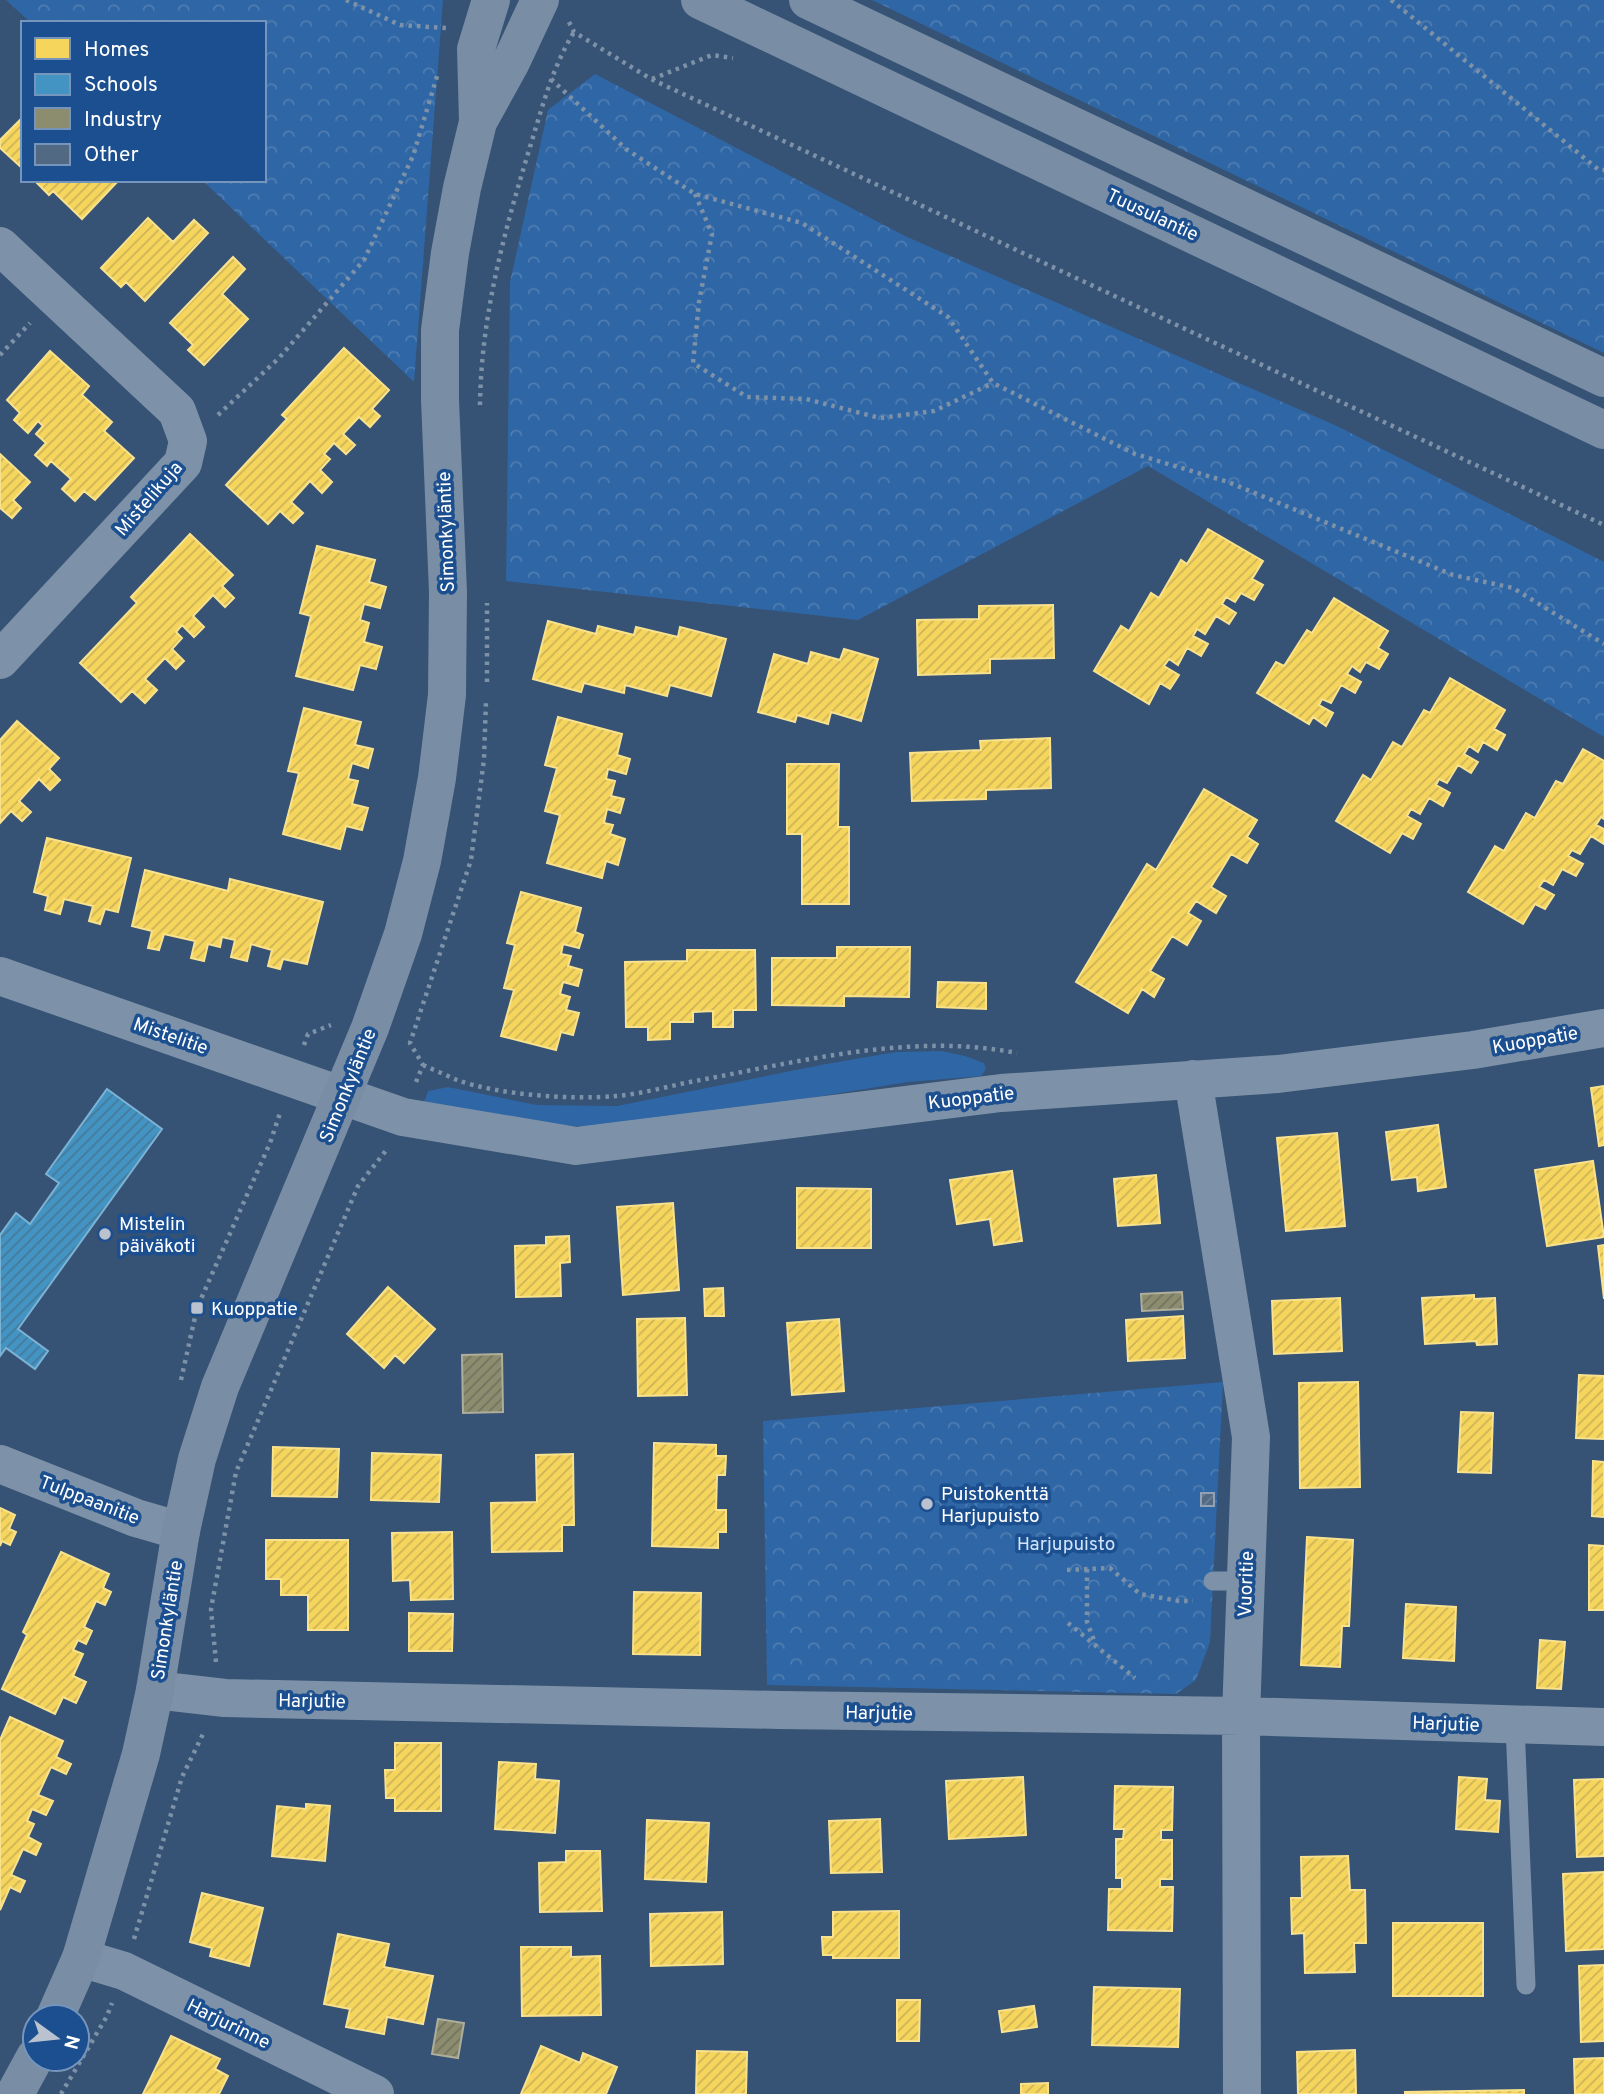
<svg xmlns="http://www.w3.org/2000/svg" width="1604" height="2094" font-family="Overpass,sans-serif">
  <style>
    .grass { fill: #2f66a5 }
    .forest { fill: url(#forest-crowns) }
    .homes { fill: url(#homes-hatch); stroke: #f9e28d; stroke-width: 2 }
    .schools { fill: url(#schools-hatch); stroke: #7bb3d5; stroke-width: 2 }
    .industry { fill: url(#industry-hatch); stroke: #aeae9a; stroke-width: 2 }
    .building { fill: url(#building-hatch); stroke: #92a2b6; stroke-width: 2 }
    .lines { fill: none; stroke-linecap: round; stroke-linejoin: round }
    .path { stroke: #7d92a8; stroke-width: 4.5; stroke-dasharray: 3.5 5; stroke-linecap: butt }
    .lane { stroke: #7d92a8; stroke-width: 19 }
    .street { stroke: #7d92a8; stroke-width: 38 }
    .secondary { stroke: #798da4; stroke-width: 38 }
    .poi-dot { fill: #b9c2ce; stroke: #1b4f8f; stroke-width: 2.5 }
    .labels { text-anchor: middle; stroke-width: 7; stroke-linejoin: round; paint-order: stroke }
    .street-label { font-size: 19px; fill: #fff; stroke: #1b4f8f }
    .poi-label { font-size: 19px; fill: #fff; stroke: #1b4f8f; text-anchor: start }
    .park-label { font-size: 19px; fill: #cfe3fa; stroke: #1b4f8f }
  </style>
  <defs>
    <pattern id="forest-crowns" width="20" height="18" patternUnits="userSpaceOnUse" patternTransform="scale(1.75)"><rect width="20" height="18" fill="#2f66a5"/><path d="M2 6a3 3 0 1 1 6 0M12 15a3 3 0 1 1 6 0" fill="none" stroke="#4e7db2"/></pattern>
    <pattern id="homes-hatch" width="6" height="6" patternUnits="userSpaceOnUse" patternTransform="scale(1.75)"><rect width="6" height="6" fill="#f6d55c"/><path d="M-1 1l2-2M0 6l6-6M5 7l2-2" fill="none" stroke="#ccb358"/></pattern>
    <pattern id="schools-hatch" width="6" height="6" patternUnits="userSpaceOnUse" patternTransform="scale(1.75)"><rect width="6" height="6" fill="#4393c3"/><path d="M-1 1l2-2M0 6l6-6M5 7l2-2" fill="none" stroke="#467a99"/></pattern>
    <pattern id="industry-hatch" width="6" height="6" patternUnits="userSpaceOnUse" patternTransform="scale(1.75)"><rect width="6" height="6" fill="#8c8c6e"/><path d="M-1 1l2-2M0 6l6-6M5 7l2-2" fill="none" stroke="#727260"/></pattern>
    <pattern id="building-hatch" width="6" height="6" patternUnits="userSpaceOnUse" patternTransform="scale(1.75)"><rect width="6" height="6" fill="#526984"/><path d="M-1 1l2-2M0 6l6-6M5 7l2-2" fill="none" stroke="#6c8096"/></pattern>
  </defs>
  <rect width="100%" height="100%" fill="#365274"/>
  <path class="grass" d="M942,1051l23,5 19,7 2,6 -5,7 -73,6 -178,29 -138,16 -52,-3 -117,-19 5,-14 20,-4 89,18 80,1 209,-42 70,-12z"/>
  <path class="forest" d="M6,0h437l-29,382 -212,-202h62v-157h-233z
    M872,0h732v353z
    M595,74l310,162 432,190 267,136v175l-456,-271 -290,154 -352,-39 4,-299 38,-172z
    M1223,1382l-13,260 -14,38 -20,14 -409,-9 -4,-264z"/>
  <path class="homes" d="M23,117v52l-23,-21v-8z
    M34,180h85l-37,39 -29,-28 -4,4z
    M148,218l25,24 21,-22 14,13 -63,68 -19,-19 -5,5 -20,-19z
    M233,257l12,12 -23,25 26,25 -44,46 -16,-15 5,-5 -23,-22z
    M344,348l45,42 -17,19 8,7 -10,11 -11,-10 -16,17 12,11 -9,9 -12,-11 -10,11 6,5 -10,11 12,12 -10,11 -12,-12 -19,21 12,11 -10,10 -13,-12 -12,13 -42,-39 61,-66 -5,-4z
    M50,351l39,35 -7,9 30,27 -8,9 30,27 -39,42 -11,-9 -9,10 -13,-12 9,-10 -20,-18 -4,5 -12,-11 11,-12 -10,-9 7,-8 -5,-5 -10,12 -14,-13 6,-7 -13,-13z
    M0,454l30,28 -17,18 8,8 -9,10 -12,-10z
    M1208,529l55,32 -11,18 11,6 -9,15 -13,-7 -6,9 -9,-5 -4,7 14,9 -7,11 -13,-8 -11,18 -8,-5 -4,7 15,8 -7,12 -14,-8 -9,17 -9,-6 -5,7 15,9 -9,14 -10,-6 -11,21 -55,-33 27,-45 8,5 22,-38 8,5 22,-38 6,4z
    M190,534l43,41 -11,11 12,12 -9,9 -12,-12 -20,21 11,11 -10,10 -12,-12 -6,7 6,6 -10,11 12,12 -8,8 -11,-11 -20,21 12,11 -12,13 -13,-12 -11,11 -41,-39 57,-60 -6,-6z
    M317,546l58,14 -6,22 17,5 -6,21 -16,-4 -4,16 9,3 -5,19 18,5 -6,22 -16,-4 -7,25 -57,-14 15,-60 -11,-3z
    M1334,598l54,33 -10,17 10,6 -9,15 -13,-7 -6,10 -8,-6 -5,8 14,8 -6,11 -14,-8 -10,18 -9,-4 -3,6 14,8 -7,13 -13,-9 -4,7 -52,-31 19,-31 8,4 23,-36 5,3z
    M1053,605l1,53 -64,1v14l-72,2 -1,-55 62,-1v-13z
    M548,621l48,13 2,-8 36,9 2,-8 42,10 2,-10 46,12 -15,57 -41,-11 -3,11 -42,-11 -1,8 -40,-10 -3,9 -48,-13z
    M844,649l34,10 -17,62 -30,-9 -3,12 -31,-9 -2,7 -37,-10 16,-58 34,10 3,-12 29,8z
    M1450,678l55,32 -11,19 11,6 -8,15 -14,-8 -5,10 -9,-6 -5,8 14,8 -7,11 -13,-8 -11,18 -8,-4 -3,6 14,8 -7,13 -14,-8 -9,16 -9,-5 -4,7 14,8 -8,15 -11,-6 -12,20 -54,-32 27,-46 8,5 22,-38 9,5 22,-37 6,3z
    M304,708l57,14 -6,23 18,4 -5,19 -16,-5 -4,16 10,2 -6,23 16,4 -6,22 -16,-4 -6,23 -57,-15 16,-61 -11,-2z
    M558,717l64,17 -5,21 13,4 -4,15 -18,-5 -2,10 9,2 -4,15 13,3 -4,14 -13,-4 -3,14 9,2 -3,9 15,5 -7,26 -12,-4 -4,17 -55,-15 13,-48 -15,-4 12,-43 -12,-3z
    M17,721l42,37 -10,11 11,11 -10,10 -11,-11 -20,22 12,11 -9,9 -11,-10 -11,12v-83z
    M1050,738l1,50 -65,2v9l-74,2 -2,-48 71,-3 -1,-9z
    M1583,749l21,12v58l-3,-2 -5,8 8,4v15l-13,-8 -11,18 -8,-4 -4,6 15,8 -7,12 -14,-7 -9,16 -9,-5 -5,7 15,8 -9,14 -10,-5 -12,20 -55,-32 27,-46 9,5 22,-38 9,5 21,-37 7,3z
    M787,764h52l-1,63h11v77h-47v-70h-15z
    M1204,789l53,31 -10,17 11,7 -11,19 -16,-9 -20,33 15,9 -10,17 -20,-12 -8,12 13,8 -14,24 -15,-9 -22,35 14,8 -10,18 -12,-8 -14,24 -52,-31 71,-118 9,6z
    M47,838l84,20 -13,54 -13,-3 -5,15 -11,-3 4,-15 -29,-7 -4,15 -15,-4 3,-14 -14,-4z
    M145,870l83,21 2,-12 93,23 -16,62 -24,-5 -3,10 -12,-3 4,-16 -21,-6 -4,17 -16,-4 4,-17 -13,-3 -2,10 -12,-3 -4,17 -13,-3 4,-17 -31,-7 -5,16 -11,-2 4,-17 -20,-5z
    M521,892l60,16 -6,24 8,3 -4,13 -16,-4 -2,10 10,2 -3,10 14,4 -4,16 -15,-4 -3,12 10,3 -4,13 13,3 -6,22 -12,-3 -5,18 -55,-14 13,-46 -10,-2 11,-43 -8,-2z
    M837,947h73l-1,50 -65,-1v10l-72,-1v-47h65z
    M687,950h68l1,60h-23v17h-20v-16l-20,1v10h-23v17l-22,1v-13h-22l-1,-65 62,-1z
    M938,982l48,1v26l-49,-2z
    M1604,1086v59l-5,1 -8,-58z
    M1438,1125l8,62 -28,4 -1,-14 -25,3 -6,-48z
    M1337,1133l8,93 -59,5 -9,-93z
    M1593,1161l11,76 -57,9 -12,-76z
    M1012,1171l10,70 -28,4 -4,-26 -33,5 -7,-44z
    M1156,1175l4,48 -42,3 -4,-47z
    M797,1188l74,1v59h-74z
    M673,1203l6,87 -56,5 -6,-88z
    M569,1236l1,26 -10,1 1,33 -45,1 -1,-51 31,-1v-8z
    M1604,1245v54l-6,-53z
    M388,1287l47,42 -31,34 -9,-8 -11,13 -37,-34z
    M723,1288l1,28h-19l-1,-27z
    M1474,1295v4l21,-1 2,46 -20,1 -1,-4 -51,3 -3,-46z
    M1340,1298l2,53 -68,3 -2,-53z
    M1183,1316l2,42 -57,3 -2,-41z
    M685,1318l2,77 -49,1 -1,-77z
    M839,1319l5,72 -52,4 -5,-72z
    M1579,1375l25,1v63l-28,-1z
    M1358,1382l2,105 -60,1 -1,-105z
    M1461,1412l32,1 -2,60 -33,-1z
    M654,1443l62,2v11h10l-1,19h-8l-1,35h10v22h-8v16l-66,-2z
    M273,1447l66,2 -2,48 -65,-1z
    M372,1453l69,2 -2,47 -68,-2z
    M573,1454l1,71h-12v26l-70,1 -1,-49 46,-1 -1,-47z
    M1593,1461l11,1v55l-12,-1z
    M0,1508l15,7 -6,14 7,3 -6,13 -8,-4 -2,5z
    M452,1532l1,67 -42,1 -1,-20 -17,1 -1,-48z
    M1307,1537l46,3 -4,86h-7l-2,41 -39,-2z
    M266,1540h82v90h-40v-35h-27v-16h-15z
    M1589,1545l15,1v64h-15z
    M61,1552l48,22 -6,14 8,4 -6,13 -9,-4 -12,26 8,4 -6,13 -8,-4 -5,10 10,4 -10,22 13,6 -10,21 -13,-6 -8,17 -53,-25 25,-54 -4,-3z
    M634,1592l67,1 -1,62 -67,-1z
    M1406,1604l50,3 -2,54 -51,-3z
    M409,1613l44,1 -1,37h-43z
    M1540,1640l25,2 -4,47 -24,-1z
    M10,1717l53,24 -7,16 15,7 -5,10 -15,-7 -13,28 15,6 -7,14 -14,-6 -5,12 7,3 -6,13 13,7 -5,11 -13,-6 -12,26 14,6 -5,11 -10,-5 -10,23v-170z
    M395,1743h46v68h-46v-13h-9l-1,-28h10z
    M499,1762l37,2 -1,15 24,2 -4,52 -60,-4z
    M1023,1777l3,58 -77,4 -3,-58z
    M1459,1777l28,2 -2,21 15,1 -2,31 -42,-3z
    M1604,1779v77l-27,1 -3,-77z
    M1115,1786l58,1 -1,43h-11v10h11v39h-12v8h13l-1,44 -64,-1 1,-41h13v-11h-6v-39h7l1,-10h-10z
    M306,1804l24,2 -5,55 -53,-5 5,-50 29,3z
    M880,1819l2,53 -51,1 -2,-52z
    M647,1820l62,3 -3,59 -61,-3z
    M566,1851h34l2,60 -62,1 -1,-49 27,-1z
    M1348,1856l2,34h15l1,53h-12l1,29 -50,1 -1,-40 -12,1 -1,-36h11l-1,-41z
    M1604,1872v77l-38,2 -3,-77z
    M202,1893l61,15 -14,58 -39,-10 2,-8 -22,-6z
    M899,1911v47h-66v-3h-10l-1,-18h11v-25z
    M722,1912l1,52 -72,2 -1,-52z
    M1393,1923h90v73h-90z
    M338,1934l51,10 -5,23 49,9 -10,48 -36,-7 -3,17 -38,-7 4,-18 -26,-5z
    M521,1947h50v10l29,-1 1,59 -79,1z
    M1604,1965v76l-23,1 -2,-76z
    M1094,1987l86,2 -2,58 -86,-2z
    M897,2000h23l-1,41h-22z
    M1034,2006l3,21 -35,5 -3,-21z
    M171,2036l49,23 -5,10 13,7 -9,18h-76z
    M541,2046l39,17 3,-10 34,14 -11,27h-85z
    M1355,2050l1,44h-58l-1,-42z
    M697,2051l50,1 -1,42h-50z
    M1604,2058v36h-29l-1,-35z
    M1048,2083v11h-27v-10z
    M1524,2090v4h-119v-2z"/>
  <path class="schools" d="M107,1089l55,40 -144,200 30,22 -13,18 -29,-21 -6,8v-121l16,-22 14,11 29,-41 -13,-9z"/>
  <path class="industry" d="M1182,1292l1,17 -41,2 -1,-17z
    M502,1354l1,58 -40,1 -1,-58z
    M438,2019l26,4 -6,35 -26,-4z"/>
  <path class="building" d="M1201,1493h13v13h-13z"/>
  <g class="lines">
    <path class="path" d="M346,0l54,25 46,3
      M1391,0l208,170h5
      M569,22l5,10 77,47 953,446
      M551,79l75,70 69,45 107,29 146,94 45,66 142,71 93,28 225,93 60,13 91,56
      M652,79l60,-24 21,3
      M695,194l17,40 -13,68 -6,61 54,34 59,2 74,19 54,-7 59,-28
      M0,355l30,-32
      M480,405c1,-88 24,-173 50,-258 12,-39 22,-79 44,-115
      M218,415l61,-57 85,-98 49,-104 25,-83
      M487,682v-79
      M304,1045l4,-11 23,-9
      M423,1065c11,5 23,10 34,15 41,15 116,20 159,16 26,-2 53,-10 79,-15 104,-19 215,-49 322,-28
      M416,1082l7,-17 -13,-22 61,-183 13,-101 2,-58
      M181,1380l16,-72 73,-165 10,-30
      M1087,1569v53l8,21
      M1067,1570l43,-2 30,26 39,7h14
      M1068,1623l67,55
      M216,1662l-5,-53 25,-137 122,-286 30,-38
      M134,1939l48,-162 22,-45
      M61,2094l46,-78 5,-13"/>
    <path class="lane" d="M1213,1581h32
      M1515,1725l11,260"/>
    <path class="street" d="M0,246l177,165 11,30 -5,22 -183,197
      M0,976l403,141 173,29 425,-53 277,-19 195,-24 131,-22
      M1193,1079l58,358 -10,279 1,378
      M0,1464l136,54 45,13
      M155,1690l70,8 555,12 461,6 363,11
      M81,1958l43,13 251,123"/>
    <path class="secondary" d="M700,0l904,430
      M808,0l796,378
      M479,120l32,-58 29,-62
      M55,2017l26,-59 60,-204 14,-64 26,-159 16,-72 23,-72 150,-359 33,-94 19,-73 15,-83 10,-83 1,-103 -8,-192v-70l10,-77 12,-65 16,-66 -2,-73 15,-49
      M15,2094l20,-37"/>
  </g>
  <g class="poi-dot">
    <circle cx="105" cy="1234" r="7"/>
    <rect x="190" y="1301" width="14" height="14" rx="3.5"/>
    <circle cx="927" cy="1504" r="7"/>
  </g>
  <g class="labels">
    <g class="street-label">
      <text transform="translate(1153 214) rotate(25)" y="7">Tuusulantie</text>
      <text transform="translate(148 498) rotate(-49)" y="7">Mistelikuja</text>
      <text transform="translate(445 532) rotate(-92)" y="7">Simonkyläntie</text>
      <text transform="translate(171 1035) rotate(19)" y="7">Mistelitie</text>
      <text transform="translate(1535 1039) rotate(-10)" y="7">Kuoppatie</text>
      <text transform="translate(347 1085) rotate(-68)" y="7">Simonkyläntie</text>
      <text transform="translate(971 1097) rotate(-7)" y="7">Kuoppatie</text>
      <text transform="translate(90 1499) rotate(21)" y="7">Tulppaanitie</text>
      <text transform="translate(1245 1584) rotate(-88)" y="7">Vuoritie</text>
      <text transform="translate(166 1620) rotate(-81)" y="7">Simonkyläntie</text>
      <text transform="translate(312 1700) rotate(1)" y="7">Harjutie</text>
      <text transform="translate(879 1712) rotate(1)" y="7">Harjutie</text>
      <text transform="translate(1446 1723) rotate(2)" y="7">Harjutie</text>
      <text transform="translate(229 2023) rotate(26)" y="7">Harjurinne</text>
    </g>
    <g class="poi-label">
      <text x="119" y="1230">Mistelin<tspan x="119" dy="22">päiväkoti</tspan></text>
      <text x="211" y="1315">Kuoppatie</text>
      <text x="941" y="1500">Puistokenttä<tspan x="941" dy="22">Harjupuisto</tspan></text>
    </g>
    <g class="park-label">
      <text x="1066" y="1550">Harjupuisto</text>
    </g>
  </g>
  <rect x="21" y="21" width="245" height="161" fill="#1b4f8f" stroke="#7695bc" stroke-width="2"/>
  <rect x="35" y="38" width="35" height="21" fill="#f6d55c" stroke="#7695bc" stroke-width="2"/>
  <text x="84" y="56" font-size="21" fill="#ffffff">Homes</text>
  <rect x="35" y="74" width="35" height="21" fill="#4393c3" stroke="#7695bc" stroke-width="2"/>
  <text x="84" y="91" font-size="21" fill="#ffffff">Schools</text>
  <rect x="35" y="108" width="35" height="21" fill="#8c8c6e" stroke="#7695bc" stroke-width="2"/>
  <text x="84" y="126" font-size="21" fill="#ffffff">Industry</text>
  <rect x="35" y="144" width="35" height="21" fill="#526984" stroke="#7695bc" stroke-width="2"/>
  <text x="84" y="161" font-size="21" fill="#ffffff">Other</text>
  <g transform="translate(56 2038) rotate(105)"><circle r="33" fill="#1b4f8f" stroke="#7695bc" stroke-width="2"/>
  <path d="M0-5L12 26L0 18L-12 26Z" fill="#b9c2ce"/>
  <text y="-10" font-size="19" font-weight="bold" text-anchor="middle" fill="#ffffff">N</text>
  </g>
</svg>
